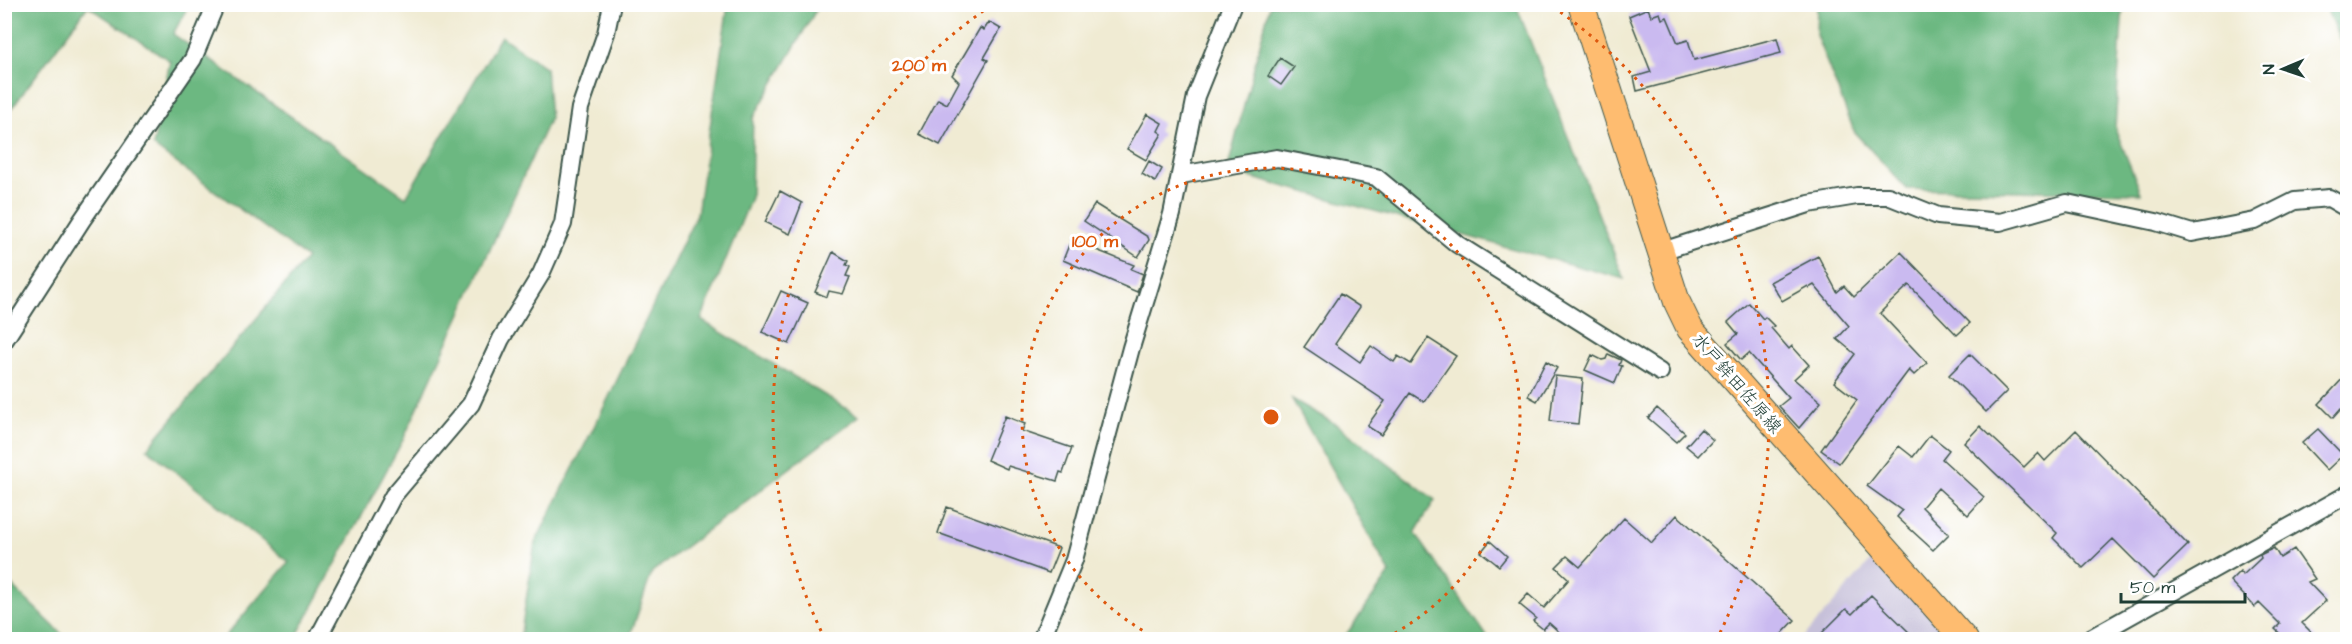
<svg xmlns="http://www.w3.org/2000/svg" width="2352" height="644" font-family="'Architects Daughter','Klee One',sans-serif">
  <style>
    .industrial { fill: #c6c0d9 }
    .forest { fill: #6cb881; stroke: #467a5a; stroke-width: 1.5 }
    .building { fill: #cabaf0 }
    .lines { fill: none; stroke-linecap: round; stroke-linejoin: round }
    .street-casing { stroke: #3e574c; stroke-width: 20 }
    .primary-casing { stroke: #3e574c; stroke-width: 28 }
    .street { stroke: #fff; stroke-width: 16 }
    .primary { stroke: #febc70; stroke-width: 26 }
    .ring { fill: none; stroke: #de580e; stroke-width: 3; stroke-dasharray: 3 6 }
    .labels { text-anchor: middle; stroke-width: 6; stroke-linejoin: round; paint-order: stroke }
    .street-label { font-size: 18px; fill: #1f3d34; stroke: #fff }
    .centre { fill: #de580e; stroke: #fff; stroke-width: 3 }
    .ring-label { font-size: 18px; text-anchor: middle; font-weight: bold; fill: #de580e; stroke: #fff; stroke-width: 6; stroke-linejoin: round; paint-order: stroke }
  </style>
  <rect width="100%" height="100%" fill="#fff"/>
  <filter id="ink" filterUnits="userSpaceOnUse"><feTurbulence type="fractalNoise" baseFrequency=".0167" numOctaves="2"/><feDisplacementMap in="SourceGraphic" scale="12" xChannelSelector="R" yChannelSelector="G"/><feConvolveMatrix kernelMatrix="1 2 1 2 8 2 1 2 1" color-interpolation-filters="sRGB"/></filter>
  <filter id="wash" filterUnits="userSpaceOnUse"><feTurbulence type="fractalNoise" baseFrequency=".008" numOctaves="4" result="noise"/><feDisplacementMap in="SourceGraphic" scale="24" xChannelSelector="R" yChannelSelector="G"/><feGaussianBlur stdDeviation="1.35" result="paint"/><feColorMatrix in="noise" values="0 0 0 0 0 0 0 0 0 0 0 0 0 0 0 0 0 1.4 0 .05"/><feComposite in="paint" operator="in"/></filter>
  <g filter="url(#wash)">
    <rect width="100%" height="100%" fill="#f0ebd3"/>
    <path class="industrial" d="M1876,555l75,85h-150z"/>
    <path class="forest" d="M5,5h184l-16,29 233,163 95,-161 45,32 4,50 -147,322 -108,199h-72l66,-77 -142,-113 160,-191 -154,-112 17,-85 -82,-55 -83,111z
      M728,5h91l-66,113 -2,80 -50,122 158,96 -207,156 -23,67h-109l15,-96 70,-138 92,-191z
      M1270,5h246l108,274 -397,-108z
      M1817,5h306l-8,123 26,65 -234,-4 -52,-56 -39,-98z
      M2314,5h33v50l-21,-46z
      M1292,399l45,26 98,75 -20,33 74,106h-146l47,-66z
      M4,579h1l62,60h-62z"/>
    <g id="blocks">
      <path class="building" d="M1648,8l3,8 9,-3 2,6 5,-2 11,26 10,-3 6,20 83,-22 4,15 -144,38 -3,-14 17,-5 -22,-56z
        M989,22l12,7 -17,29 4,2 -48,85 -21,-11 19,-35 9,5 12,-22 -7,-7 28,-47 4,2z
        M1280,58l14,9 -13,18 -13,-9z
        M1147,114l15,9 -4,8 4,3 -16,26 -19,-11z
        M1149,161l13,8 -7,13 -13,-8z
        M780,191l22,12 -12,31 -25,-12z
        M1095,204l53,33 1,3 -11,17 -54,-36z
        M1071,240l63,25 -3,4 12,5 -6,18 -74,-32z
        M833,252l15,9 -2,4 4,2 -4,9 4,1 -7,17 -14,-3 -2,6 -12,-5z
        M1901,252l69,71 -13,12 -48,-50 -21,20 -8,8 47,50 -13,12 -5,-5 -70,93 -18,-13 36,-50 -23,-18 21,-28 -18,-15 12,-13 -35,-41 -5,3 -1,-2 -26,15 -12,-19 48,-26 19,36 7,-6 10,11z
        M781,291l27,12 -19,41 -27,-12z
        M1340,294l20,13 -25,37 25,18 11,-16 23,16 4,-6 13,8 17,-26 28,18 -32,46 -14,-9 -29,42 -14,-9 18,-25 -81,-54z
        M1749,303l14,16 2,-2 9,9 -3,2 18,21 3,-3 17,19 -15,14 27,23 -22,26 -20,-22 10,-8 -40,-45 -8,7 -14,-17 11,-9 -10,-12z
        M1608,354l13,6 -2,5 3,1 -7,17 -30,-13 7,-15 10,5 4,-1z
        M1970,354l37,37 -21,21 -37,-37z
        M1546,361l11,7 -20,33 -9,-5z
        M2348,373v42l-7,-6 -8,9 -14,-14z
        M1555,376l28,3 -5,45 -28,-3z
        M1657,408l28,25 -9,9 -28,-24z
        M1005,416l20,8 -3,7 50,17 -9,25 -3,-1 -3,9 -49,-15 -1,3 -20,-9z
        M1980,426l44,41 14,-14 7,8 31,-31 112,115 -35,34 -40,-40 -30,29 -30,-30 4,-5 -93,-90z
        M1701,429l12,11 -15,16 -12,-10z
        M2318,429l25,26 -16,15 -25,-27z
        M1930,435l19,15 -7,9 42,38 -16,18 -30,-27 -16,19 27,27 -16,16 -36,-33 5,-6 -35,-25 32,-40 14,11z
        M947,507l112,41 -10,25 -111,-40z
        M1677,515l118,105 -18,19h-210l-18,-16 -6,6 -10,-8 3,-3 -17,-14 9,-10 16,14 25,-29 -13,-12 11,-11 13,11 44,-49 28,25z
        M1490,541l17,15 -8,10 -18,-14z
        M2274,548l6,10 14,-9 21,30 -7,3 18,19 -24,22 16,16h-32l-11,-10 5,-5 -21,-21 -4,4 -25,-26 10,-10 3,4 18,-17 -1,-3z
        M1871,595l45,44h-100l30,-30 6,5z"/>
    </g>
  </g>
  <g filter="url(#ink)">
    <use href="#blocks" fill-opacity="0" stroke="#3e574c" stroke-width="1.5"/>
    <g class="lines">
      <g class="street-casing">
        <path id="street" d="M1181,175l96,-17 99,19 81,67 203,128
          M1662,251l147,-47 48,-8h31l50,20 62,6 67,-19 89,19 36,11 63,-12 40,-20 34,-3 19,11
          M4,341l78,-121 111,-161 23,-55
          M317,640l76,-144 78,-92 30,-65 40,-65 22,-50 17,-116 26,-75 6,-29
          M1041,640l33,-80 57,-212 41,-134 24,-118 37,-92
          M2087,640l261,-146"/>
      </g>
      <g class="primary-casing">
        <path id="primary" d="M1581,4l96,298 13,27 275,311"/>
      </g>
      <use href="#street" class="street"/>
      <use href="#primary" class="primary"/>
    </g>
  </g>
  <g class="ring">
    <path d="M1158 639A249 249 0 1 1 1384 639"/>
    <path d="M825 639A498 498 0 0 1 989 7M1553 7A498 498 0 0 1 1717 639"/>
  </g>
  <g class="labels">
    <g class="street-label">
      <text transform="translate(1737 383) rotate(49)" y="6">水戸鉾田佐原線</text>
    </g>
  </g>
  <circle cx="1271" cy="417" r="9" class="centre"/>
  <g class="ring-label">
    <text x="919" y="71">200 m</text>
    <text x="1095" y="247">100 m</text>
  </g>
  <rect width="2352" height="644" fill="none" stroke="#fff" stroke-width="24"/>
  <g transform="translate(2283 69) rotate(268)" stroke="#ffffff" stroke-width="4.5" paint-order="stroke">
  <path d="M0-4.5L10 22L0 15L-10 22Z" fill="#1f3d34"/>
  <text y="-9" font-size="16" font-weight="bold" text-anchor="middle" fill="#1f3d34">N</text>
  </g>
  <path d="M2121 593v9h124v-9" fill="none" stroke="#1f3d34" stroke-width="3"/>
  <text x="2130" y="593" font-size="18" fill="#1f3d34" stroke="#ffffff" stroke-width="4.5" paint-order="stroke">50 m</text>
</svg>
